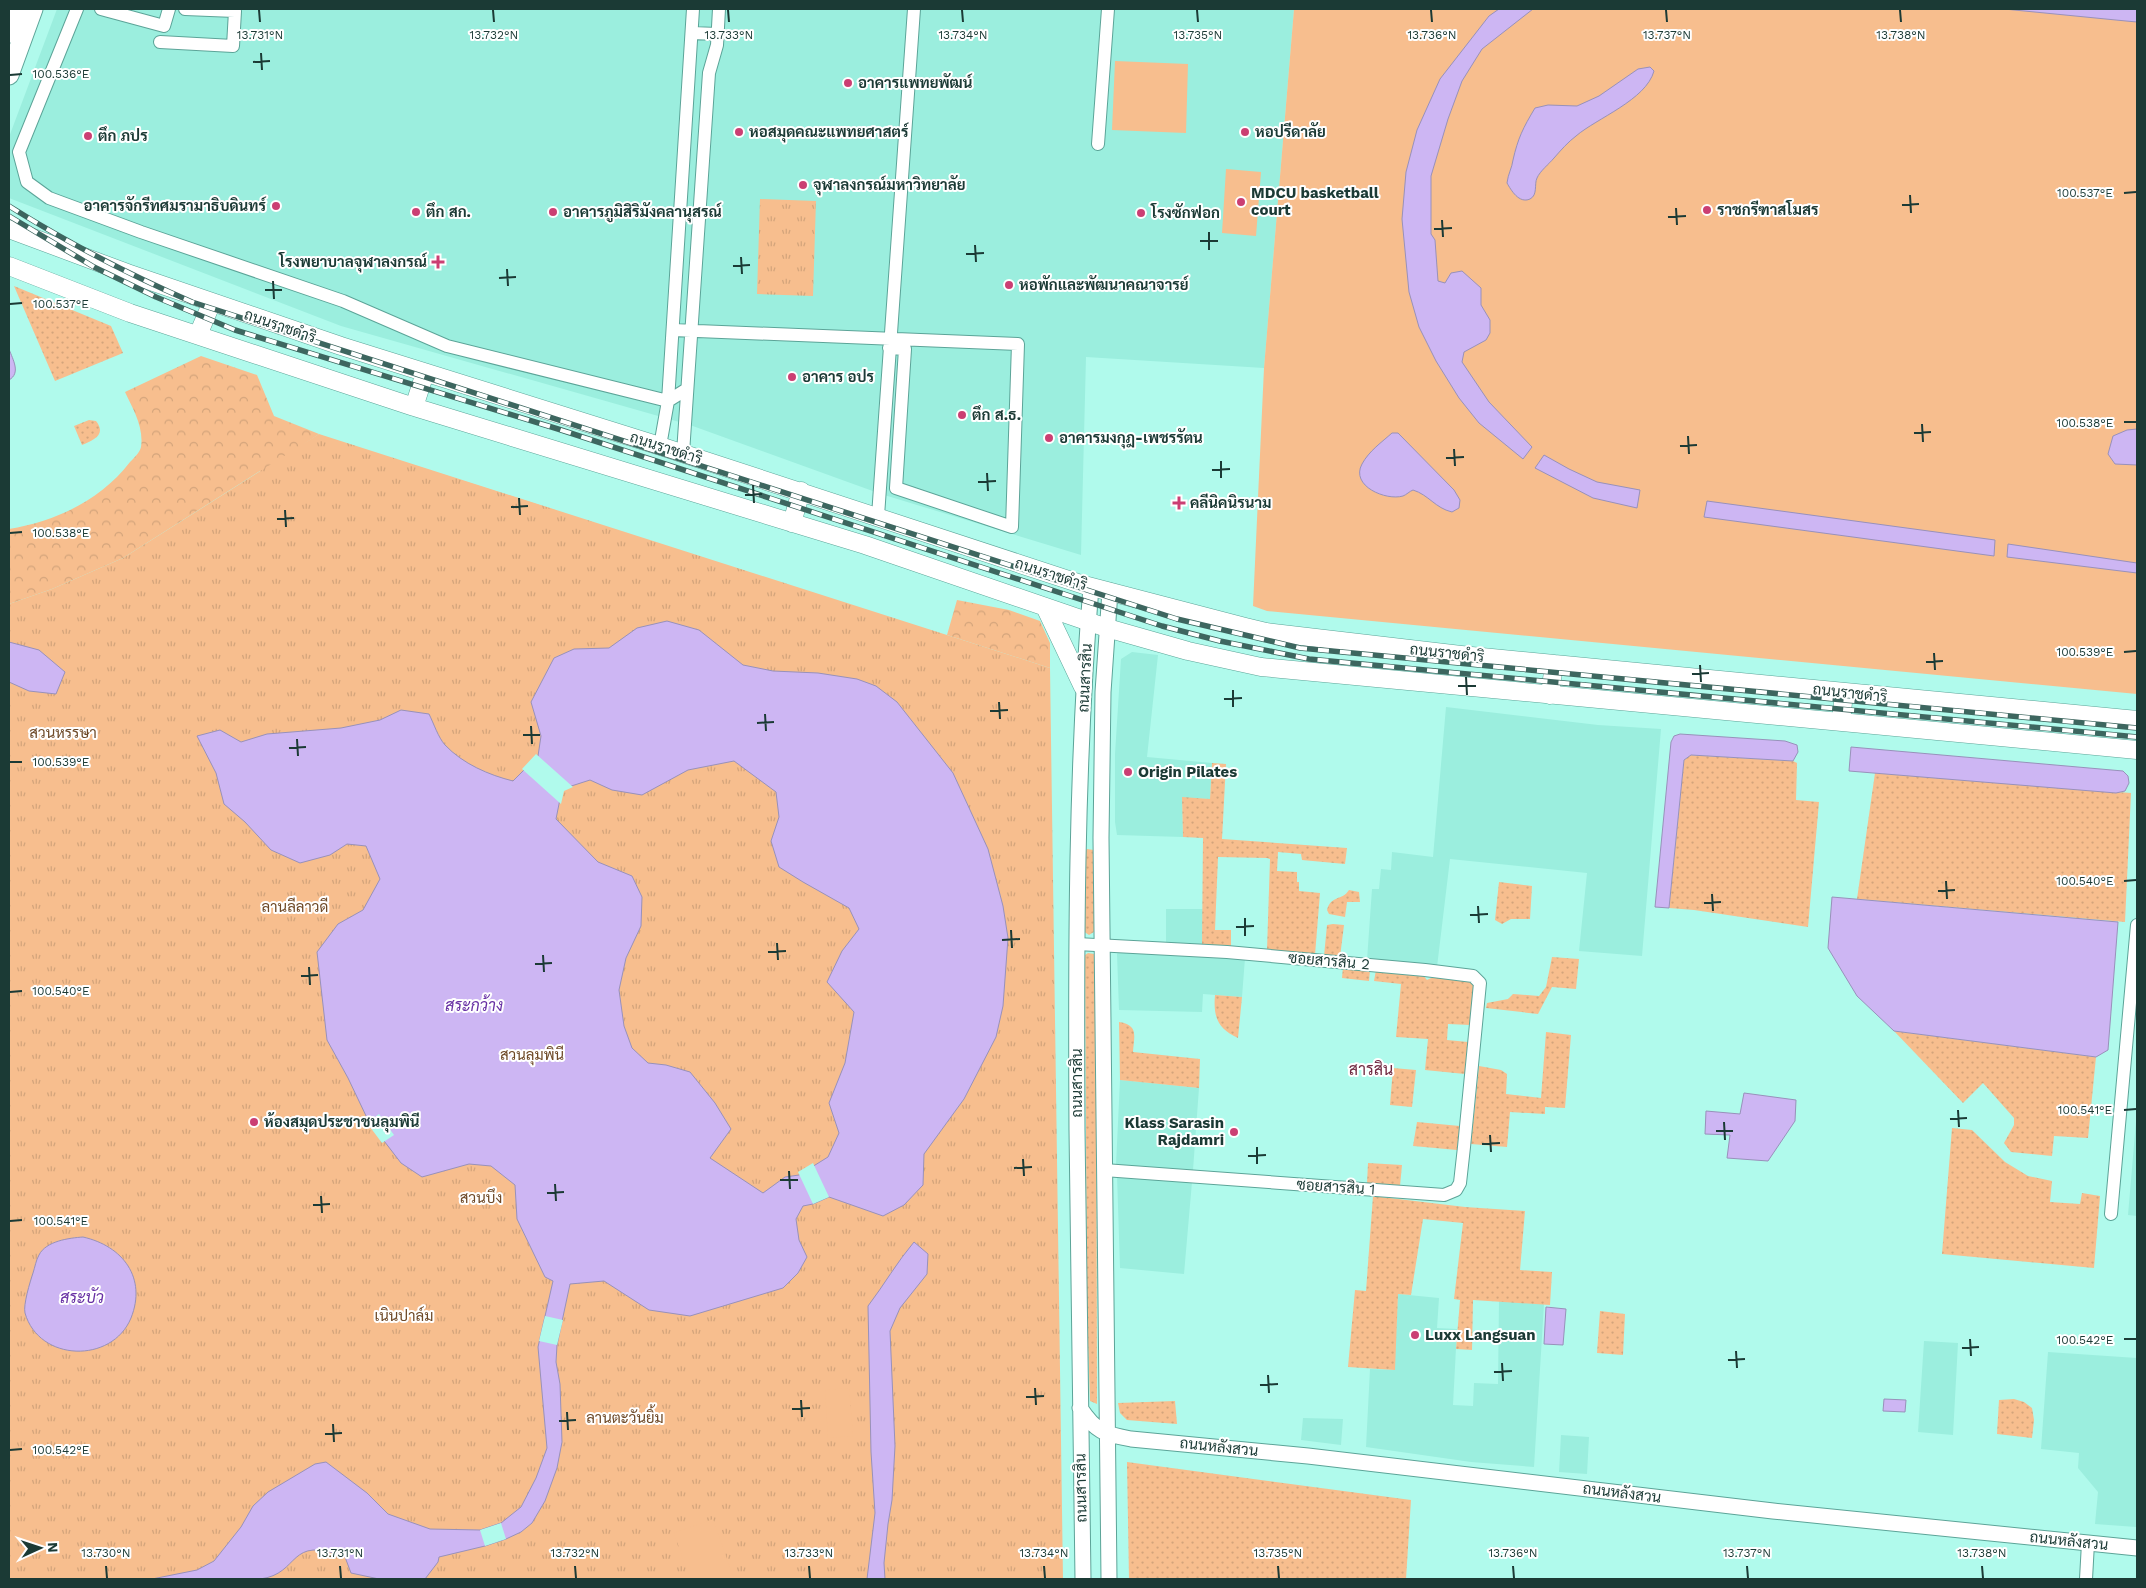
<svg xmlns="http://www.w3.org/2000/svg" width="2146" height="1588" font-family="'Work Sans',Sarabun,sans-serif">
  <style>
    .built { fill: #9beede }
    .grass { fill: url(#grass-dots) }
    .forest { fill: url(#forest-crowns) }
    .park { fill: url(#park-tufts) }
    .pitch { fill: #f7be8e }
    .water { fill: #cdb6f3; stroke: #9891ba; fill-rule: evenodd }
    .pier { fill: #b0faec }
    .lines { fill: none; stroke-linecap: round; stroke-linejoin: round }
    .minor-casing { stroke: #5ca498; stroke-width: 14 }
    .tertiary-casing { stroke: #5ca498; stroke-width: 17 }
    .secondary-casing { stroke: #5ca498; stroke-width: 19 }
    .primary-casing { stroke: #5ca498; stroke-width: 21 }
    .minor { stroke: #fff; stroke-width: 12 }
    .tertiary { stroke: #fff; stroke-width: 15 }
    .secondary { stroke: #fff; stroke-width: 18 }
    .primary { stroke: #fff; stroke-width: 19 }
    .rail-casing { stroke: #3d665f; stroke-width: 5.5 }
    .rail { stroke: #fff; stroke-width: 4; stroke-dasharray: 11; stroke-linecap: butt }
    .ticks { fill: none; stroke: #1b3a35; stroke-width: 2 }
    .poi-dot { fill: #cb3f73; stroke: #fff; stroke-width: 2 }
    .labels { text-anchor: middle; stroke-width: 4; stroke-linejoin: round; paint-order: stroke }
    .poi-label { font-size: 15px; font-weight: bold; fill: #1b3a35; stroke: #fff; text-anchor: start }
    .street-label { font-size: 15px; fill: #1b3a35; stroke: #fff }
    .park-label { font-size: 15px; fill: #6e4927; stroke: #fff }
    .water-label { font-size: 16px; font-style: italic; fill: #6831a4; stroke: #fff }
    .neighbourhood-label { font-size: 16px; fill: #702b42; stroke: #fff }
    .ticks-label { font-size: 12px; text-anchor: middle; fill: #1b3a35; stroke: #fff; stroke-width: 4; stroke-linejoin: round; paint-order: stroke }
  </style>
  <defs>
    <pattern id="grass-dots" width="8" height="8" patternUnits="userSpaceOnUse" patternTransform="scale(1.25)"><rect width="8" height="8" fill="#f7be8e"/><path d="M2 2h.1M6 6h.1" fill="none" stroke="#d3a47b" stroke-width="1.8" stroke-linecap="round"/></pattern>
    <pattern id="forest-crowns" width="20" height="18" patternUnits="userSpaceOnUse" patternTransform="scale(1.25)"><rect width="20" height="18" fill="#f7be8e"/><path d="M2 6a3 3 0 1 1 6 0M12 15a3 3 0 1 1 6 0" fill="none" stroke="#d3a47b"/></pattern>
    <pattern id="park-tufts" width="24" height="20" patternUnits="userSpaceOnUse" patternTransform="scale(1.25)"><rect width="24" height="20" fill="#f7be8e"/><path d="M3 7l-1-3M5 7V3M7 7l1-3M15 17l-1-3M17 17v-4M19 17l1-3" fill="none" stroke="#d3a47b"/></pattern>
  </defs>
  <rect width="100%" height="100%" fill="#b0faec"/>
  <path class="built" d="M57,9h1237l-30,359 -178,-11 -5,198 -200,-61 -191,-69 -349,-99 -332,-128v-61z
    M1132,652l26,3 -11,102 65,6 -2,36 -28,-1 1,39 -66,-2 -2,-13v-68l6,-95z
    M1446,707l152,18 63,4 -19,227 -63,-5 8,-78 -137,-14 -13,108 -70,-7 5,-71h7l2,-20 10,1 1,-18 41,5z
    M1166,909h37l-1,37 -36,-3z
    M1119,951l126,7 -3,39 -39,-3 -1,18 -83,-2 -2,-56z
    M1120,1080l79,8 -6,82 -77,-5z
    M2137,1110v106l-9,-1z
    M1117,1175l75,7 -8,92 -64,-6z
    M1398,1294l41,4 -2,30 20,1 -4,76 20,1 1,-23 24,1 1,-83 45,3 -10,163 -63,-5 -105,-15 4,-78 24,1z
    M1924,1341l34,2 -5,92 -35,-3z
    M2048,1352l89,6 -1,169 -41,-3 3,-32 -20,-24 1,-15 -38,-4z
    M1303,1418l40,1 -2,26 -40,-5z
    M1561,1435l28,2 -2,37 -28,-2z"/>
  <path class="grass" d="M14,286l97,40 12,27 -68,28z
    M89,420l7,1c11,14 -3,19 -14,24l-8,-19z
    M1690,755l103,6 4,2 -1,37 23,2 -11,125 -114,-17 -25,-2 15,-148z
    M1212,763l14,1 -4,75 125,9 -2,16 -43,-4 -1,-6 -23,-2 -1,19 20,1v10h2v9l21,2 -5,62 -48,-5 3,-91 -3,-1 -49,-1 -3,73h16v17l-29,-1 1,-108 -20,-1 -1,-40 28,2z
    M1875,773l256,20 -6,129 -268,-23z
    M1087,849l7,1 3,80 -8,5 -6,-4 1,-78z
    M1499,882l33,4 -2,33h-19l-9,5 -7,-4z
    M1349,890l10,2 1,10h-13l-2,15 -16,-3 -2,-4c4,-15 15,-9 22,-20z
    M1333,924l11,1 -4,32 -16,-1 3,-31z
    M1088,953l6,1 2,3 1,447 -7,-3 -3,-88 -2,-358z
    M1552,957l27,2 -3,30 -24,-2 -14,27 -52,-6 1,-5 21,-4 5,-5 26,2 7,-9z
    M1343,967l27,3 -1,11 -27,-3z
    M1376,970l47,5 4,5c9,-6 38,-4 47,4l-4,41 -22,-1 -1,16 21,2 -3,32 -40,-4 3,-31 -32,-2 5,-53 -27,-3z
    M1215,995l27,2 -4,41c-20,-9 -25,-21 -23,-43z
    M1119,1022c20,3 15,14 14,30l67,7 -1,29 -79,-8z
    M1894,1031l202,26 -8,81 -34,-2 -2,20 -41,-4 -7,-9 10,-18v-7l-31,-35 -20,20z
    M1546,1032l25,3 -6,73 -20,-1v7l-35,-2 -3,35 -36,-3 8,-78 22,4 6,4 -1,20 35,4z
    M1393,1068l23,2 -4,37 -22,-2z
    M1417,1122l43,4 -3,24 -44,-4z
    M1952,1128l20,2 33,32 23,14 24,5 -2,21 30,2 2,-11 18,3 -6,72 -152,-14z
    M1368,1163l34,2 -2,21 -33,-2z
    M1373,1196l92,11 60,4 -5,59 32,2 -2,33 -77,-5 -1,50 -16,-1 4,-49 -6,-1 9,-76 -40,-4 -12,76 -13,-1 -3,76 -47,-3 7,-77 11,1z
    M1600,1311l25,3 -2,41 -26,-2z
    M2014,1399l10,3 8,6 2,12 -2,18 -35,-4 2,-34z
    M1175,1401l2,23 -50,-4 -7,-7 -2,-10z
    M1127,1462l284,38 -5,79h-277z"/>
  <path class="forest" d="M201,356l56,19 17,41 45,18 -25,17 91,5 170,54 3,10 -298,-49 -137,87 -71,31 -43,15v-75c47,-8 91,-28 121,-67 4,-4 10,-10 11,-15 3,-20 -8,-38 -16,-55z
    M957,600l52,10 31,11 10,22v25l-103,-33z"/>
  <path class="park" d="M760,199l56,2 -3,95 -56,-2z
    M319,434l731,234 13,911h-1054v-975l43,-15 71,-31z"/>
  <path class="pitch" d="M1294,9h843v685l-870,-83 -14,-5 11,-238z
    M1115,61l73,3 -2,69 -74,-3z
    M1226,169l35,3 -5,64 -34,-3z
    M849,1388l4,48 -25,2 -3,-48z
    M713,1519l21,60h-44l-16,-46z"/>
  <path class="water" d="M1499,9h34l-51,40 -20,32 -14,38 -17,57v58l4,6 3,41 7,2 6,-10 11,-2 19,17v17l9,15v13l-4,7 -22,12 -2,10 27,40 43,45 -9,12 -44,-36 -20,-25 -23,-37 -17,-34 -10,-35 -7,-73 4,-47 11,-42 23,-51 49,-63z
    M2004,9h133v13l-11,-1z
    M1650,67l4,4c-8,29 -57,47 -78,65 -8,6 -15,14 -22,22 -5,6 -14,13 -17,20 -3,6 1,17 -7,21 -11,5 -19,-9 -23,-16 1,-9 5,-15 6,-23 5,-22 10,-32 22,-52l13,-3 29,1 22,-10 39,-27z
    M9,349c4,11 12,24 0,31z
    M2137,429v36l-22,-1 -7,-10 5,-18 14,-6z
    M1392,433h6l56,57 6,10 -1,8 -7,4c-17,-4 -23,-17 -39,-22 -3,1 -7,5 -10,6 -17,5 -53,-10 -41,-32 7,-13 20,-22 30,-31z
    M1544,455l25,14 28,13 43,8 -3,18 -44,-10 -58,-30z
    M1707,501l288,39 -1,16 -290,-39z
    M2008,544l129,19v10l-130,-16z
    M667,621l32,9 44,35 30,6 45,2 39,6 19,7 21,16 56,71 35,76 15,57 5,32 -5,68 -7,31 -32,62 -40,55 -1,31 -19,20 -21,11 -54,-19 -16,7 -10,2 -7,13 3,21 8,17 -9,16 -15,15 -93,28 -41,-6 -45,-29 -34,3 -13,61 -1,17 4,22 2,58 -5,26 -12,33 -13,22 -11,9 -15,7 -21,7 -46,11 -1,5 -13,17h-46l-28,-6 -6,-16c-58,-23 -44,17 -85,22 -12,2 -24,0 -35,0 -25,0 -49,0 -73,0l45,-9 17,-9 27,-34 12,-21 15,-14 47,-28 11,-2 41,31 21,21 42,15 50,1 21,-7 20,-16 15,-29 11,-30 -9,-101 15,-66 -8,-4 -28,-58 -2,-34 -24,-19 -22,-2 -47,13 -21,-14 -33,-43 -20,-42 -21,-38 -10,-88 21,-28 25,-14 17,-31 -14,-33 -19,-2 -17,11 -30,8 -29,-13 -26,-28 -21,-18 -8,-31 -19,-37 23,-6 21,12 26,-8 74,-6 39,-8 21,-10 28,4c5,10 9,23 16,31 18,19 44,30 68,36l25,-25 3,-20 -10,-34 23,-44 20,-9 35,-1 28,-20zM734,761l42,31 3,25 -8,24 8,26 24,15 46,26 10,21 -17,22 -15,31 27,30 -9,51 -16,40 10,30 -11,24 -29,18 -14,2 -22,16 -53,-35 21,-29 -16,-26 -25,-31 -24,-7 -18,-2 -16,-15 -8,-22 -5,-36 7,-32 15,-32 1,-29 -10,-21 -34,-14 -42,-43 6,-30 28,-9 22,10 30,5 46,-25z
    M9,642l30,8 26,22 -9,22 -27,-3 -20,-9z
    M1680,734l105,7 12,4 1,7 -5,9 -102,-6 -7,5 -15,148 -14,-1 16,-165 3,-6z
    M1851,747l272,24 5,5 1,7 -4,8 -9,2 -267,-22z
    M1832,897l286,25 -10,128 -12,7 -202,-26 -37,-35 -29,-48z
    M1744,1093l52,7 -1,21 -27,40 -41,-3 3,-23 -25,-1 1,-23 34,3z
    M83,1237c40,9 64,41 48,81 -19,46 -92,44 -106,-5 -2,-8 5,-31 8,-40 2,-6 3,-13 6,-18 7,-14 30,-17 44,-18z
    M914,1242l14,12 -1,20 -27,34 -10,23 5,115 -3,54 -4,24 -4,39 1,16h-18l8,-66 -4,-61 -3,-146c16,-21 29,-44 46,-64z
    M1546,1307l20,2 -3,36 -19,-1z
    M1884,1399l22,1 -1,12 -22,-1z"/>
  <path class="pier" d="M536,754l37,33 -9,4 -3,13 -39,-35z
    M379,1114l15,21 -12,8 -15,-20z
    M813,1163l16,34 -16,7 -15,-32z
    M545,1316l18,4 -6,25 -18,-4z
    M501,1523l5,16 -21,7 -5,-16z"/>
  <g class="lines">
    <g class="minor-casing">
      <path id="minor" d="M77,9l-58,143 8,30 22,16 92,34 202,69 104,45 221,55 19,-12
        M101,9l63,17 5,-17
        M692,33l25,1
        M160,42l73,4 2,-35 -50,-2
        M1098,144l10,-135
        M673,330l345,14 -6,183 -116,-39 9,-139 -16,-1
        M660,446l8,-45 25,-392
        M683,453l26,-380 8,-28 2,-36
        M878,516l36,-507
        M1077,944l150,8 198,18 48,6 7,7 -16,164 -4,36 -4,7 -12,5 -340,-25
        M2111,1214l26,-289
        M2086,1579l2,-36"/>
    </g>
    <g class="tertiary-casing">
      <path id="tertiary" d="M1080,1408c16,24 24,26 51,31l177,17 465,55 364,37
        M1083,1579c-2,-149 -4,-299 -6,-449 -1,-181 -1,-362 14,-543
        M1109,1579l-8,-741 2,-146 7,-101"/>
    </g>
    <g class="secondary-casing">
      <path id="secondary" d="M9,229l118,44 214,73 319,100 424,139 161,42 21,5 195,23 676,65
        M9,266l121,47 284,94 451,138 242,83 81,23 73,16 876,83
        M198,335l14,-33
        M414,407l11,-34
        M792,523l9,-32
        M1045,607l38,80
        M1550,695l4,-31
        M1841,722l3,-30"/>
    </g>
    <g class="primary-casing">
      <path id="primary" d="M9,33l9,-24
        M9,75l24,-66"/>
    </g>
    <use href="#minor" class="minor"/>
    <use href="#tertiary" class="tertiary"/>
    <use href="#secondary" class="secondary"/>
    <use href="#primary" class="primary"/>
    <g class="rail-casing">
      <path id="rail" d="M9,206c59,37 119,68 183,96l985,317 123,29 837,80
        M9,216l85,51 62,30 79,33 323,99 604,197 58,15 89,18 828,78"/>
    </g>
    <use href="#rail" class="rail"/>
  </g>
  <path class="ticks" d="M259,10l1,12M493,10l1,12M728,10l1,12M962,10l1,12M1197,10l1,12M1431,10l1,12M1666,10l1,12M1900,10l1,12M261,53l1,17M253,62l17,-1M10,75l12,-1M2124,193l12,-1M1910,195l1,18M1902,205l17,-1M1676,208l1,17M1668,217l18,-1M1442,220l1,17M1434,229l18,-1M1209,232v18M1200,241h18M975,245l1,17M966,254l18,-1M741,257l1,17M733,266l17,-1M507,269l1,17M499,278l17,-1M273,281l1,18M265,290h17M10,304l12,-1M2124,422h12M1922,424l1,18M1914,433l17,-1M1688,436l1,18M1680,446l17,-1M1454,449l1,17M1446,458l18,-1M1221,461v17M1212,470l18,-1M987,473l1,18M978,482l18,-1M753,485l1,18M745,495l17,-1M519,498l1,17M511,507l17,-1M285,510l1,17M277,519l17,-1M10,533l12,-1M2124,652l12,-1M1934,653l1,17M1926,662l17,-1M1700,665l1,17M1692,674l17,-1M1466,677l1,18M1458,686h18M1233,690v17M1224,699l18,-1M999,702l1,17M990,711l18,-1M765,714l1,17M757,723l17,-1M531,726l1,18M523,735h17M297,739l1,17M289,748l17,-1M10,762h12M1946,881l1,18M2124,881l12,-1M1938,891l17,-1M1712,894l1,17M1704,903l17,-1M1478,906l1,17M1470,915l18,-1M1245,918v18M1236,927l18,-1M1011,930l1,18M1002,940l18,-1M777,943l1,17M768,952l18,-1M543,955l1,17M535,964l17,-1M309,967l1,18M301,976l17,-1M10,992l12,-1M1958,1110l1,17M2124,1110l12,-1M1950,1119l17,-1M1724,1122l1,18M1716,1131h17M1490,1135l1,17M1482,1144l18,-1M1257,1147v17M1248,1156l18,-1M1023,1159l1,17M1014,1168l18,-1M789,1171l1,18M780,1180h18M555,1184l1,17M547,1193l17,-1M321,1196l1,17M313,1205l17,-1M10,1221l12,-1M1970,1339l1,17M2124,1339h12M1962,1348l17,-1M1736,1351l1,17M1728,1360l17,-1M1502,1363l1,18M1494,1372l18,-1M1268,1375l1,18M1260,1385l18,-1M1035,1388l1,17M1026,1397l18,-1M801,1400l1,17M792,1409l18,-1M567,1412l1,18M559,1421l17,-1M333,1424l1,18M325,1434l17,-1M10,1450l12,-1M106,1566l1,12M340,1566l1,12M575,1566l1,12M809,1566l1,12M1044,1566l1,12M1278,1566l1,12M1513,1566l1,12M1747,1566l1,12M1982,1566l1,12"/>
  <g class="poi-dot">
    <circle cx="848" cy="83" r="5"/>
    <circle cx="739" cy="132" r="5"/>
    <circle cx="1245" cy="132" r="5"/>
    <circle cx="88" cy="136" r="5"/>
    <circle cx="803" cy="185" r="5"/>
    <circle cx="1241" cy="202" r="5"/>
    <circle cx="276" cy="206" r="5"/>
    <circle cx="1707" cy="210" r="5"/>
    <circle cx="416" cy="212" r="5"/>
    <circle cx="553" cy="212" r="5"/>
    <circle cx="1141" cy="213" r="5"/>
    <path d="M435.5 254.5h5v5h5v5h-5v5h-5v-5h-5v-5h5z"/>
    <circle cx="1009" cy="285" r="5"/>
    <circle cx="792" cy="377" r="5"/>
    <circle cx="962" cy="415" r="5"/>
    <circle cx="1049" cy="438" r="5"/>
    <path d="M1176.5 495.5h5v5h5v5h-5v5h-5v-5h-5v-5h5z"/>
    <circle cx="1128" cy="772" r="5"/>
    <circle cx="254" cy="1122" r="5"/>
    <circle cx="1234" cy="1132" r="5"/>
    <circle cx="1415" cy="1335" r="5"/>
  </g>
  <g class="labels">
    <g class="poi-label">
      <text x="858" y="88">อาคารแพทยพัฒน์</text>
      <text x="749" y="137">หอสมุดคณะแพทยศาสตร์</text>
      <text x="1255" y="137">หอปรีดาลัย</text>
      <text x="98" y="141">ตึก ภปร</text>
      <text x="813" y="190">จุฬาลงกรณ์มหาวิทยาลัย</text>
      <text x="1251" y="198">MDCU basketball<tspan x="1251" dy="17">court</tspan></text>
      <text x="266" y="211" text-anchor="end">อาคารจักรีทศมรามาธิบดินทร์</text>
      <text x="1717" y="215">ราชกรีฑาสโมสร</text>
      <text x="426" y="217">ตึก สก.</text>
      <text x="563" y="217">อาคารภูมิสิริมังคลานุสรณ์</text>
      <text x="1151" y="218">โรงซักฟอก</text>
      <text x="427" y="267" text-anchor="end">โรงพยาบาลจุฬาลงกรณ์</text>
      <text x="1019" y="290">หอพักและพัฒนาคณาจารย์</text>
      <text x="802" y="382">อาคาร อปร</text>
      <text x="972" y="420">ตึก ส.ธ.</text>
      <text x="1059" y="443">อาคารมงกุฎ-เพชรรัตน</text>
      <text x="1190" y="508">คลีนิคนิรนาม</text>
      <text x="1138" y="777">Origin Pilates</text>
      <text x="264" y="1127">ห้องสมุดประชาชนลุมพินี</text>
      <text x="1224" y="1128" text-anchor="end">Klass Sarasin<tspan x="1224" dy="17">Rajdamri</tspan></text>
      <text x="1425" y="1340">Luxx Langsuan</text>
    </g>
    <g class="street-label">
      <text transform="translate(280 326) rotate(19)" y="5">ถนนราชดำริ</text>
      <text transform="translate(666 448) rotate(18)" y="5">ถนนราชดำริ</text>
      <text transform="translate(1051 574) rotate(18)" y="5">ถนนราชดำริ</text>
      <text transform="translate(1447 653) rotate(6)" y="5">ถนนราชดำริ</text>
      <text transform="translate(1085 678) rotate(-87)" y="5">ถนนสารสิน</text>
      <text transform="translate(1850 693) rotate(6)" y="5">ถนนราชดำริ</text>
      <text transform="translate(1329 961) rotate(5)" y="5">ซอยสารสิน 2</text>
      <text transform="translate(1077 1083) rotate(-90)" y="5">ถนนสารสิน</text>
      <text transform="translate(1336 1187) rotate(4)" y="5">ซอยสารสิน 1</text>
      <text transform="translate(1219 1447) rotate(6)" y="5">ถนนหลังสวน</text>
      <text transform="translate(1081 1488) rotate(-91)" y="5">ถนนสารสิน</text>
      <text transform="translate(1622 1493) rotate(7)" y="5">ถนนหลังสวน</text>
      <text transform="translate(2069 1541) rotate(6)" y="5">ถนนหลังสวน</text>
    </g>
    <g class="park-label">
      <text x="63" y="738">สวนหรรษา</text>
      <text x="295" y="912">ลานลีลาวดี</text>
      <text x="532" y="1060">สวนลุมพินี</text>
      <text x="481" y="1203">สวนบึง</text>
      <text x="404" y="1321">เนินปาล์ม</text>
      <text x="625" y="1423">ลานตะวันยิ้ม</text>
    </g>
    <g class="water-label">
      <text x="474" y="1011">สระกว้าง</text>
      <text x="82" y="1303">สระบัว</text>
    </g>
    <g class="neighbourhood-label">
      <text x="1371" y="1075">สารสิน</text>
    </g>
  </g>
  <g class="ticks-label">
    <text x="260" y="39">13.731°N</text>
    <text x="494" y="39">13.732°N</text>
    <text x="729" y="39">13.733°N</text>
    <text x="963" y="39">13.734°N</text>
    <text x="1198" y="39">13.735°N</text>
    <text x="1432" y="39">13.736°N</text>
    <text x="1667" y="39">13.737°N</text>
    <text x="1901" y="39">13.738°N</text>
    <text x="61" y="78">100.536°E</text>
    <text x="2085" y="197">100.537°E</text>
    <text x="61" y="308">100.537°E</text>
    <text x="2085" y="427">100.538°E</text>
    <text x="61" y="537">100.538°E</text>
    <text x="2085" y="656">100.539°E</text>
    <text x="61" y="766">100.539°E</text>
    <text x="2085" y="885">100.540°E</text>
    <text x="61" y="995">100.540°E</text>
    <text x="2085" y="1114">100.541°E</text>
    <text x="61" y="1225">100.541°E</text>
    <text x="2085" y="1344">100.542°E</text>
    <text x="61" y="1454">100.542°E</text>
    <text x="106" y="1557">13.730°N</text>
    <text x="340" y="1557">13.731°N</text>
    <text x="575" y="1557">13.732°N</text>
    <text x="809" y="1557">13.733°N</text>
    <text x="1044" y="1557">13.734°N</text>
    <text x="1278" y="1557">13.735°N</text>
    <text x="1513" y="1557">13.736°N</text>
    <text x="1747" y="1557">13.737°N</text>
    <text x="1982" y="1557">13.738°N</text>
  </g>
  <rect width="2146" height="1588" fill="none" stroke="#1b3a35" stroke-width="20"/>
  <g transform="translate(40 1548) rotate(87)" stroke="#ffffff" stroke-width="4" paint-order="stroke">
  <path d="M0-4L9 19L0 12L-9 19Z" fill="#1b3a35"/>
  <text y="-8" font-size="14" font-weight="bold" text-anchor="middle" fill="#1b3a35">N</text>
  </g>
</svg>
